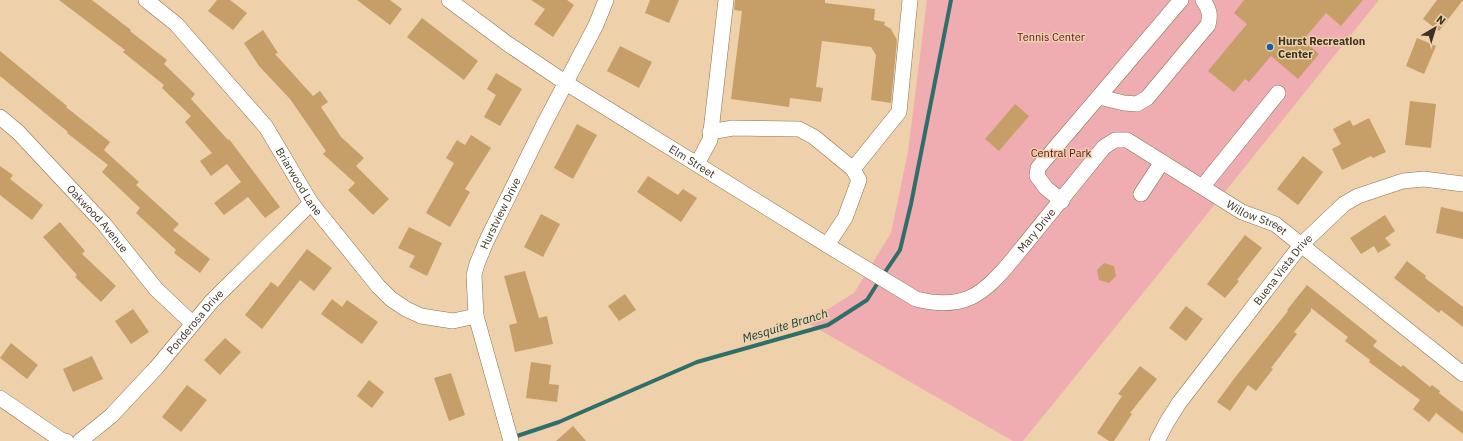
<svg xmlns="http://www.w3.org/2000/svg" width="1463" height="441" font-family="'IBM Plex Sans',sans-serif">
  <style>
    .green { fill: #efadb1 }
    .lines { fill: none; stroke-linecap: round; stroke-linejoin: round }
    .stream { stroke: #306e69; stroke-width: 4 }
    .building { fill: #c69e68 }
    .minor-casing { stroke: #8d7350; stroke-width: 16 }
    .minor { stroke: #fff; stroke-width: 15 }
    .poi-dot { fill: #115dac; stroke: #eed0aa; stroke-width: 1.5 }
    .labels { text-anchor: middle; stroke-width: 3; stroke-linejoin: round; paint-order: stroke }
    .park-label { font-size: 11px; fill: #631023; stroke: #eed0aa }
    .poi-label { font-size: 11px; font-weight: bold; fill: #3c3122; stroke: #eed0aa; text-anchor: start }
    .street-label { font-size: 11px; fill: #3c3122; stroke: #eed0aa }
    .water-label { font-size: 12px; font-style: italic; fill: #174040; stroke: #eed0aa }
  </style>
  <rect width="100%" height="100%" fill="#eed0aa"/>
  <path class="green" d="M927,0h452l-159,198 -197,243h-10l-214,-123 29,-9 26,-16 37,-60 17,-81z"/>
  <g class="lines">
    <path class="stream" d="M883,275l17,-25 11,-46 40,-204
      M514,437l45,-15 138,-60 131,-37 39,-25 12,-19"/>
  </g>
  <path class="building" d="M59,0h33l39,30 -1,1 37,29 -3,4 31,30 -4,5 37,41 1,-1 51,68 -15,11 -17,-21 -24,18 -10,-12 27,-21 -14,-18 -16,12 -11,-15 12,-8 -27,-31 6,-6 -29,-28 2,-3 -41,-33 2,-2z
    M217,0h13l17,13 -14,17 -25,-19z
    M357,0h33l12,9 -12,16z
    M531,0h36l7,5 -21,32 -19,-13 11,-15z
    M650,0h29l-10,23 -24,-10z
    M735,0h90v3l50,6 -1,11 11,2 -1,3 7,4 6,11 -6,63 -20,-3 5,-45 -5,-8 -49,-6 -6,46 7,1 -2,14 -31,-4 -1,9 -58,-8 11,-88 -8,-1z
    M1244,0h119l-22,26 -15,-13 -23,27 16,14 -21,25 -27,-23 -22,26 -4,-3 -11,13 -26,-21 39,-47 -13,-11z
    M1437,0h26l-24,31 -16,-12z
    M422,18l56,43 -14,19 -57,-43z
    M263,30l15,23 -3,1 38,42 7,-5 8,11 -7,5 20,30 23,21 -8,8 33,33 -16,16 -25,-25 7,-7 -32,-29 3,-3 -36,-52 -31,-33 -15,-23z
    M1417,38l19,8 -12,28 -18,-8z
    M620,46l32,16 -13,26 -32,-17z
    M0,51l67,55 -1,1 44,35 -6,8 35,32 -3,3 43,39 -6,6 37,29 -10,14 -26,-20 2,-3 -40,-37 4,-5 -38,-36 6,-7 -41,-32 1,-1 -68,-56z
    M496,73l26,16 -22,37 -16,-9 12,-22 -9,-6z
    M1410,101l26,3 -5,44 -26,-3z
    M1015,104l14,12 -30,35 -14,-12z
    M1369,118l17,34 -13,6 -2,-2 -29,14 -10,-21 9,-5 -8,-15 17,-9 3,6z
    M577,124l20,11 -24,44 -19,-11z
    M471,135l20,13 -26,41 5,3 -20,35 -24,-14 28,-50 -8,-5 11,-18 8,5z
    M1303,156l20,16 -25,33 -21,-16z
    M0,166l13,9 -3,4 33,26 -11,15 -32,-25z
    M648,176l30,19 5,-6 14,9 -16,24 -44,-30z
    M1441,207l22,5v27l-27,-6z
    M541,214l19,10 -17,33 -19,-10z
    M1385,215l10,16 -10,7 6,7 -13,8 -4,-7 -13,8 -11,-16z
    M60,222l25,29 -3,3 34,32 -15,16 -26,-25 2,-2 -34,-38z
    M409,227l33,16 -15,33 -18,-9 6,-11 -17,-8z
    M1245,235l17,13 -25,32 2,1 -14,17 -18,-14z
    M307,249l25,19 -18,23 -14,-11 -38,49 -17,-14 26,-33 7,5z
    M1407,261l19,15 -1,2 38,29v20l-22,-17 -2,3 -45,-35z
    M1104,263l10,3 2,10 -7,7 -10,-3 -2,-10z
    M525,271l14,47 8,-2 6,28 -38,8 -6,-27 8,-2 -13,-47z
    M1307,285l70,56 -4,5 28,21 2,-2 27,22 2,-2 8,6 -1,2 24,19v22l-27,-21 -7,9 -16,-13 7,-9 -51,-38 1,-2 -25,-19 3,-4 -37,-29v3l-17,21 3,2 -26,34 2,1 -17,22 -8,-6 -18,26 -13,-9 16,-22 55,-69 -1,-1z
    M625,294l11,16 -17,11 -11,-15z
    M332,299l10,8 5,-7 31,22 -16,22 -41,-30z
    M1186,306l17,13 -17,22 -17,-13z
    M133,309l16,23 -18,12 -16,-23z
    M225,338l16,14 -21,23 -16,-15z
    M11,343l27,22 -11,14 -27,-21z
    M92,356l11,23 -30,13 -10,-23z
    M531,362l20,3 -2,19 10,1 -2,17 -31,-4z
    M1140,366l17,13 -27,34 2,1 -18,27h-5l-12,-8 25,-37 -4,-2z
    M451,373l14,42 -16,6 -15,-43z
    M369,380l15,12 -12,16 -15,-12z
    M187,385l20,15 -26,32 -19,-15z
    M573,426l13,15h-30z"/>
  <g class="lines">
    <g class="minor-casing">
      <g id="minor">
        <path id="s1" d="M146,0l30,24 90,103 45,76 67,83 13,13 15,10 15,7 32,5 23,-5"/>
        <path id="s2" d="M449,0l59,44 58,39 261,162 89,54c48,12 67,-4 97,-40l91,-112 11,-7h12l115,72 33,12 188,150"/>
        <path d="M1099,97l25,6 13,1 10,-6 61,-73c3,-11 1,-16 -5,-25"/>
        <path id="s3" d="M0,117l18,15 86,92 52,65 36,34"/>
        <path d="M710,132l23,-4 66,1 15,8 39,32"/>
        <path d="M697,164l13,-24 16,-140"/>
        <path d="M1203,186l75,-93"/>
        <path d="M1141,194l21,-32"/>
        <path d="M1062,201l-16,-13 -9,-12 1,-8 143,-168"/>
        <path d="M827,245l18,-27 14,-38 -6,-11 46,-57 11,-112"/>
        <path d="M0,398l61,42 5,1"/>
        <path id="s4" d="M80,441l31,-25 45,-48 56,-67 99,-98"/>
        <path id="s5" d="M511,441l-35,-125 -2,-41 3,-11 9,-22 57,-116 53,-101 10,-25"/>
        <path id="s6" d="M1157,441l10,-19 12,-19 122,-158 43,-41 14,-8 45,-15 21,-2 39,5"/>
      </g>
    </g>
    <use href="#minor" class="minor"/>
  </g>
  <circle class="poi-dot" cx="1270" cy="47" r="4"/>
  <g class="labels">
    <g class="park-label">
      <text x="1051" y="41">Tennis Center</text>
      <text x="1061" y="157">Central Park</text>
    </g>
    <g class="poi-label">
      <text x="1278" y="45">Hurst Recreation<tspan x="1278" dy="13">Center</tspan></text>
    </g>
    <g class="street-label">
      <text dy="4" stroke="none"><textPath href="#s2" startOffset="292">Elm Street</textPath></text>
      <text dy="4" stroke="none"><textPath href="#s1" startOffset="239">Briarwood Lane</textPath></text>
      <text dy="4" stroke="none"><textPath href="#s5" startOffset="238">Hurstview Drive</textPath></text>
      <text dy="4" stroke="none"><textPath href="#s2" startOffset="989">Willow Street</textPath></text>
      <text dy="4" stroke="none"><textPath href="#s3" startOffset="141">Oakwood Avenue</textPath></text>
      <text dy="4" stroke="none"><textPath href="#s2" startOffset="705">Mary Drive</textPath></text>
      <text dy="4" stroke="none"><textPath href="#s6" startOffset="213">Buena Vista Drive</textPath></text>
      <text dy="4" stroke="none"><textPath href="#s4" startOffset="166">Ponderosa Drive</textPath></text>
    </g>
    <g class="water-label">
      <text transform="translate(785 326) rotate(-17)" y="4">Mesquite Branch</text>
    </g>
  </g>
  <g transform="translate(1435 28) rotate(38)" stroke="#eed0aa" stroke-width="3" paint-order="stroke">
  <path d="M0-3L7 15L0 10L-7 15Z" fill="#3c3122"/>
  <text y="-6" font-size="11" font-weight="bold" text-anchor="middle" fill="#3c3122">N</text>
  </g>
</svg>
